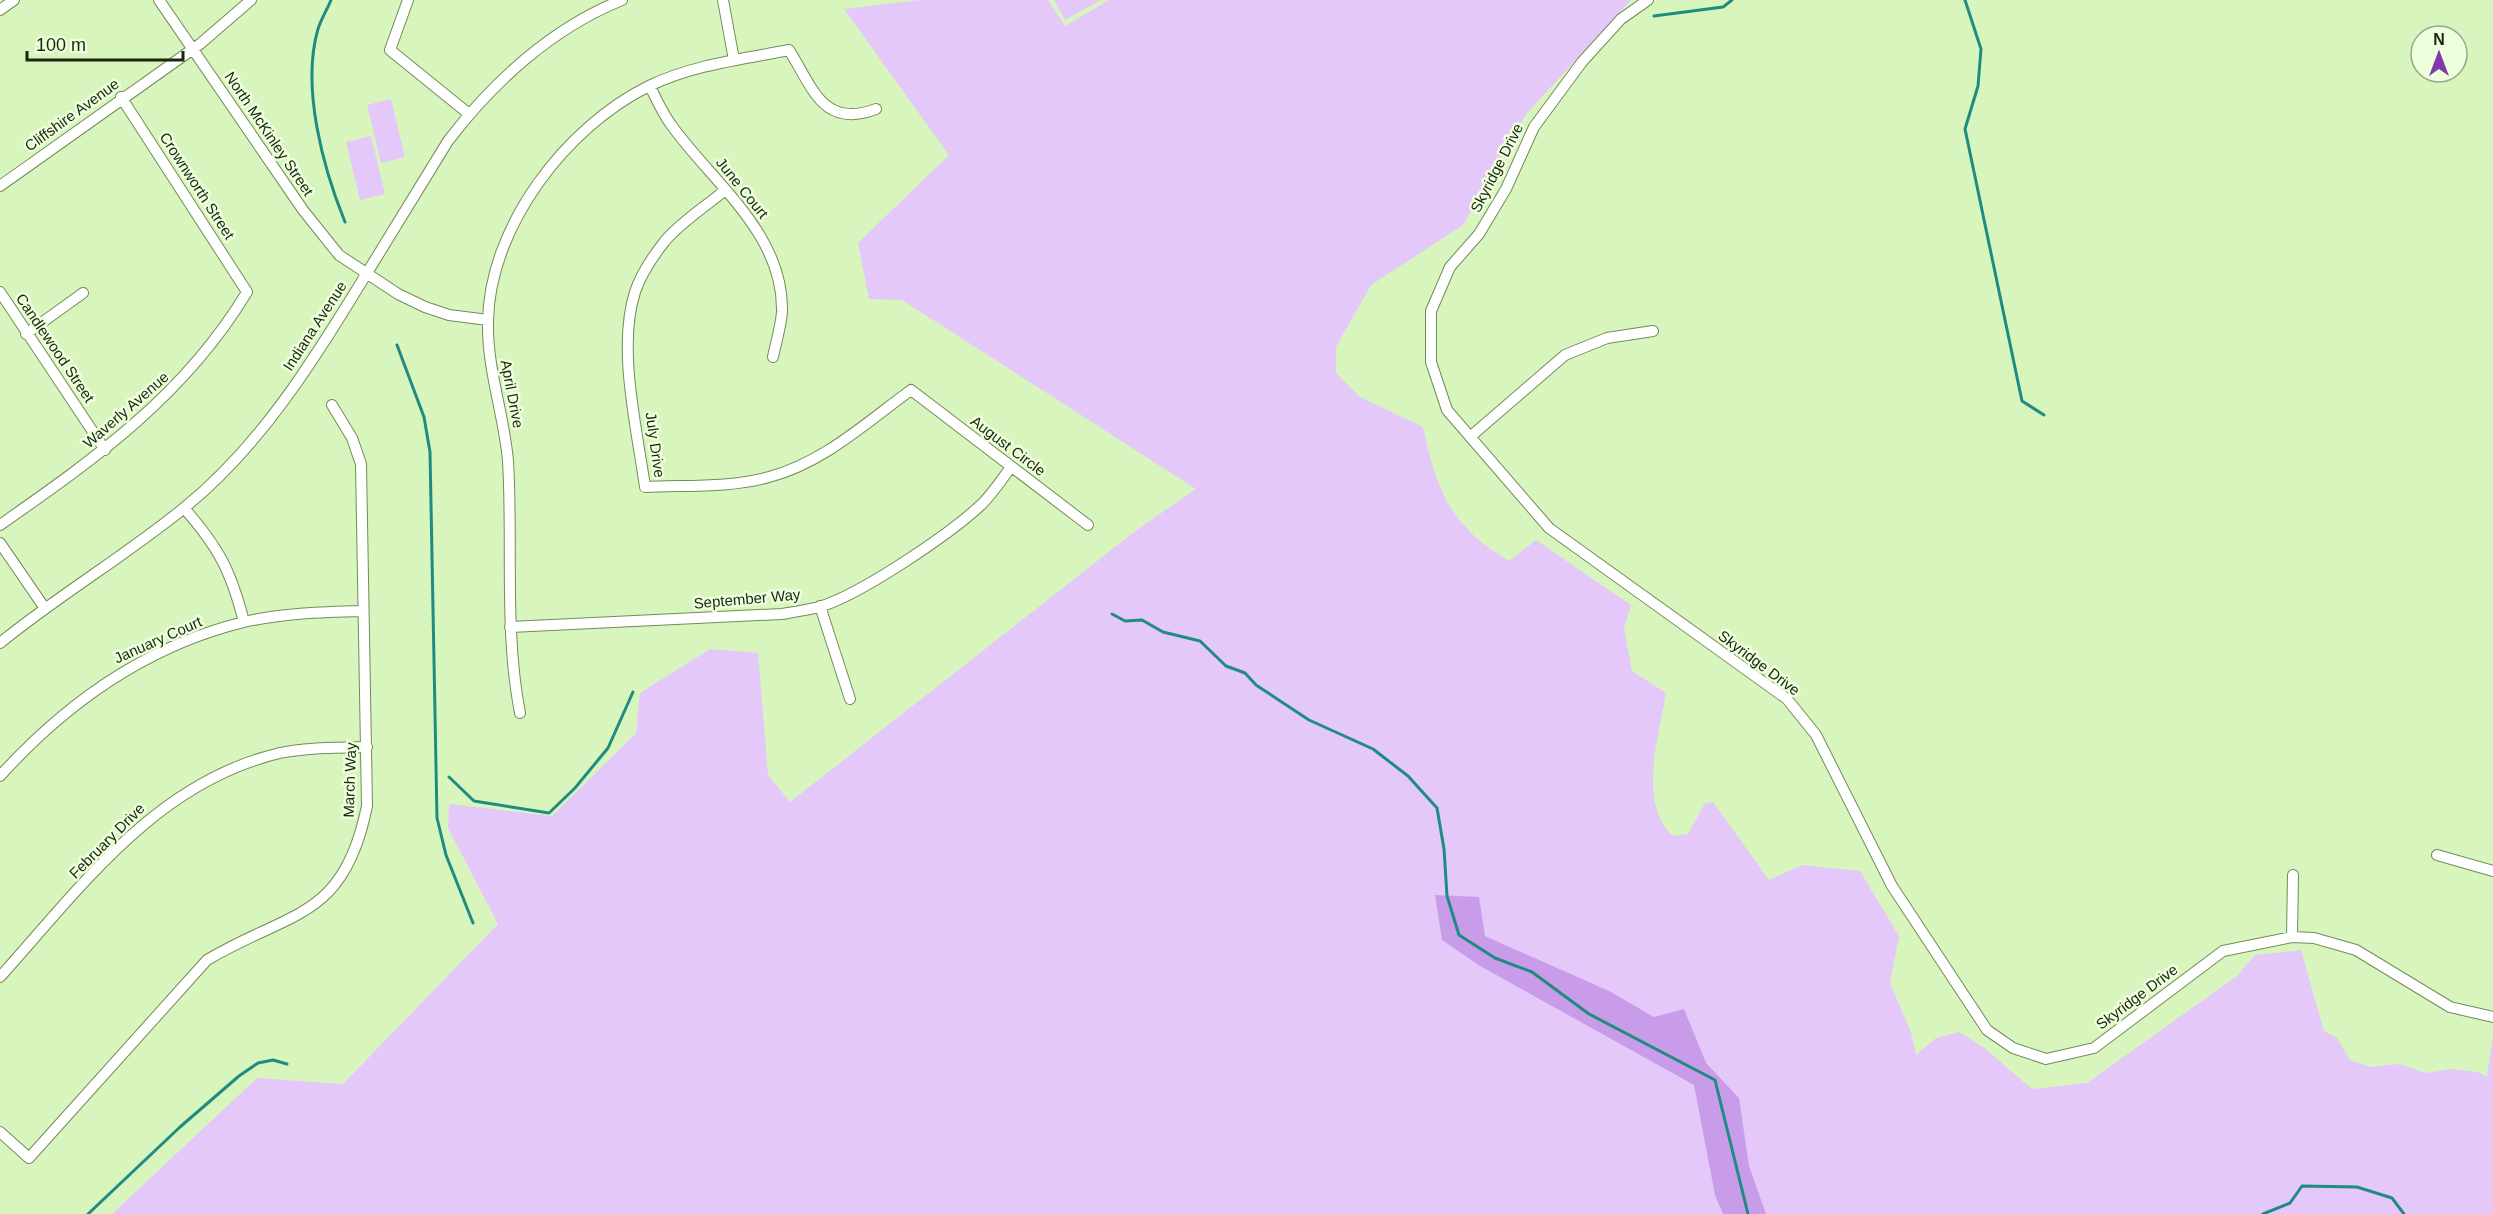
<svg xmlns="http://www.w3.org/2000/svg" width="2493" height="1214" font-family="Arial,sans-serif">
  <style>
    .green { fill: #e4c8fa }
    .forest { fill: #c99ce9 }
    .lines { fill: none; stroke-linecap: round; stroke-linejoin: round }
    .stream { stroke: #208c81; stroke-width: 3 }
    .minor-casing { stroke: #728c59; stroke-width: 12 }
    .minor { stroke: #fff; stroke-width: 10 }
    .labels { text-anchor: middle; stroke-width: 5; stroke-linejoin: round; paint-order: stroke }
    .street-label { font-size: 15px; fill: #1c2611; stroke: #edffdd }
  </style>
  <rect width="100%" height="100%" fill="#d9f5be"/>
  <path class="green" d="M921,0h127l17,26 44,-26h522l-104,113 -64,112 -92,60 -35,62v26l24,24 63,30c14,64 27,99 86,134l27,-21 95,65 -7,23 8,43 34,22c-7,44 -29,109 7,143l15,-2 17,-31 8,-1 56,78 33,-15 58,6 39,65 -9,47 21,49 5,23 20,-17 23,-6 24,15 49,42 55,-6 150,-107 18,-21 46,-5 23,81 13,7 13,22 21,7 28,-3 27,9 25,-4 26,3 10,4 6,-40v178h-2381l145,-136 86,6 155,-160 -50,-96 1,-24 103,12 84,-83 4,-40 70,-44 48,4 10,122 22,27 348,-273 58,-40 -294,-189 -33,-1 -11,-56 91,-88 -105,-146z
    M1054,0h47l-36,20z
    M391,99l14,58 -24,6 -14,-58z
    M371,136l14,58 -25,6 -14,-58z"/>
  <path class="forest" d="M1435,895l44,2 6,39 124,55 45,26 30,-8 22,54 33,35 10,68 17,48h-43l-8,-19 -21,-110 -214,-119 -38,-26z"/>
  <g class="lines">
    <path class="stream" d="M331,0c-4,10 -10,19 -13,29 -17,58 5,139 27,193
      M1965,0l16,49 -3,37 -13,43 57,272 22,14
      M1654,16l69,-9 9,-7
      M397,345l27,72 6,35 7,366 9,37 27,68
      M1112,614l13,7 17,-1 21,12 37,9 26,25 19,7 11,12 53,35 64,29 35,27 29,32 7,41 3,47 12,39 36,23 37,14 57,42 126,66 33,134
      M449,777l25,24 75,12 26,-25 33,-40 25,-56
      M88,1214l92,-87 59,-51 19,-13 15,-3 14,4
      M2263,1214l27,-11 12,-17 55,1 35,11 12,16"/>
    <g class="minor-casing">
      <path id="minor" d="M159,0l144,210 36,45 59,39 27,13 24,8 39,5
        M408,0l-18,50 79,64
        M723,0l11,60
        M1648,0l-27,19 -39,43 -48,65 -28,62 -27,45 -29,33 -19,44v51l16,48 102,118 238,171 29,36 76,151 95,144 26,18 33,11 48,-11 129,-97 69,-14 22,1 42,12 94,57 43,10
        M0,10l14,-10
        M650,86c6,13 13,28 22,40 41,57 112,108 110,186 -1,14 -6,30 -9,45
        M0,186l200,-142 51,-44
        M724,191c-19,16 -43,31 -59,50 -12,15 -24,33 -30,51 -18,56 2,137 10,195 40,-2 85,1 124,-10 54,-14 98,-55 142,-87l177,135
        M0,292l105,158
        M26,334l57,-41
        M1470,437l95,-82 42,-17 46,-7
        M184,508c35,40 47,63 60,114
        M0,525c97,-68 185,-130 247,-233l-126,-195
        M0,543l44,64
        M820,606l30,93
        M510,627l272,-13c12,-2 25,-4 37,-7 41,-12 131,-73 163,-103 11,-11 20,-25 29,-37
        M0,643c59,-48 125,-87 184,-135 78,-63 131,-150 183,-235 27,-44 54,-88 81,-132 45,-59 104,-113 174,-141
        M520,713c-16,-83 -7,-168 -12,-252 -4,-47 -21,-91 -20,-139 1,-95 78,-195 161,-236 43,-21 94,-27 140,-36 24,38 34,79 87,59
        M0,776c67,-74 146,-130 244,-154 39,-9 79,-10 119,-11
        M2437,855l56,16
        M2292,937l1,-62
        M0,977c81,-90 156,-195 280,-224 28,-6 58,-5 87,-6
        M0,1132l29,26 178,-198c84,-50 137,-40 160,-154l-6,-342 -9,-26 -20,-33"/>
    </g>
    <use href="#minor" class="minor"/>
  </g>
  <g class="labels">
    <g class="street-label">
      <text transform="translate(72 115) rotate(-36)" y="5">Cliffshire Avenue</text>
      <text transform="translate(269 134) rotate(56)" y="5">North McKinley Street</text>
      <text transform="translate(1497 168) rotate(-63)" y="5">Skyridge Drive</text>
      <text transform="translate(197 186) rotate(57)" y="5">Crownworth Street</text>
      <text transform="translate(742 188) rotate(51)" y="5">June Court</text>
      <text transform="translate(315 326) rotate(-57)" y="5">Indiana Avenue</text>
      <text transform="translate(55 348) rotate(56)" y="5">Candlewood Street</text>
      <text transform="translate(512 394) rotate(79)" y="5">April Drive</text>
      <text transform="translate(126 410) rotate(-41)" y="5">Waverly Avenue</text>
      <text transform="translate(655 445) rotate(82)" y="5">July Drive</text>
      <text transform="translate(1008 446) rotate(37)" y="5">August Circle</text>
      <text transform="translate(747 599) rotate(-5)" y="5">September Way</text>
      <text transform="translate(158 640) rotate(-24)" y="5">January Court</text>
      <text transform="translate(1759 663) rotate(37)" y="5">Skyridge Drive</text>
      <text transform="translate(350 780) rotate(-88)" y="5">March Way</text>
      <text transform="translate(107 841) rotate(-45)" y="5">February Drive</text>
      <text transform="translate(2137 997) rotate(-37)" y="5">Skyridge Drive</text>
    </g>
  </g>
  <g transform="translate(2439 54)"><circle r="28" fill="#edffdd" stroke="#99a88b" stroke-width="1.5"/>
  <path d="M0-4.5L10 22L0 15L-10 22Z" fill="#8038aa"/>
  <text y="-9" font-size="16" font-weight="bold" text-anchor="middle" fill="#1c2611">N</text>
  </g>
  <path d="M27 51v9h156v-9" fill="none" stroke="#1c2611" stroke-width="3"/>
  <text x="36" y="51" font-size="18" fill="#1c2611" stroke="#edffdd" stroke-width="4.5" paint-order="stroke">100 m</text>
</svg>
